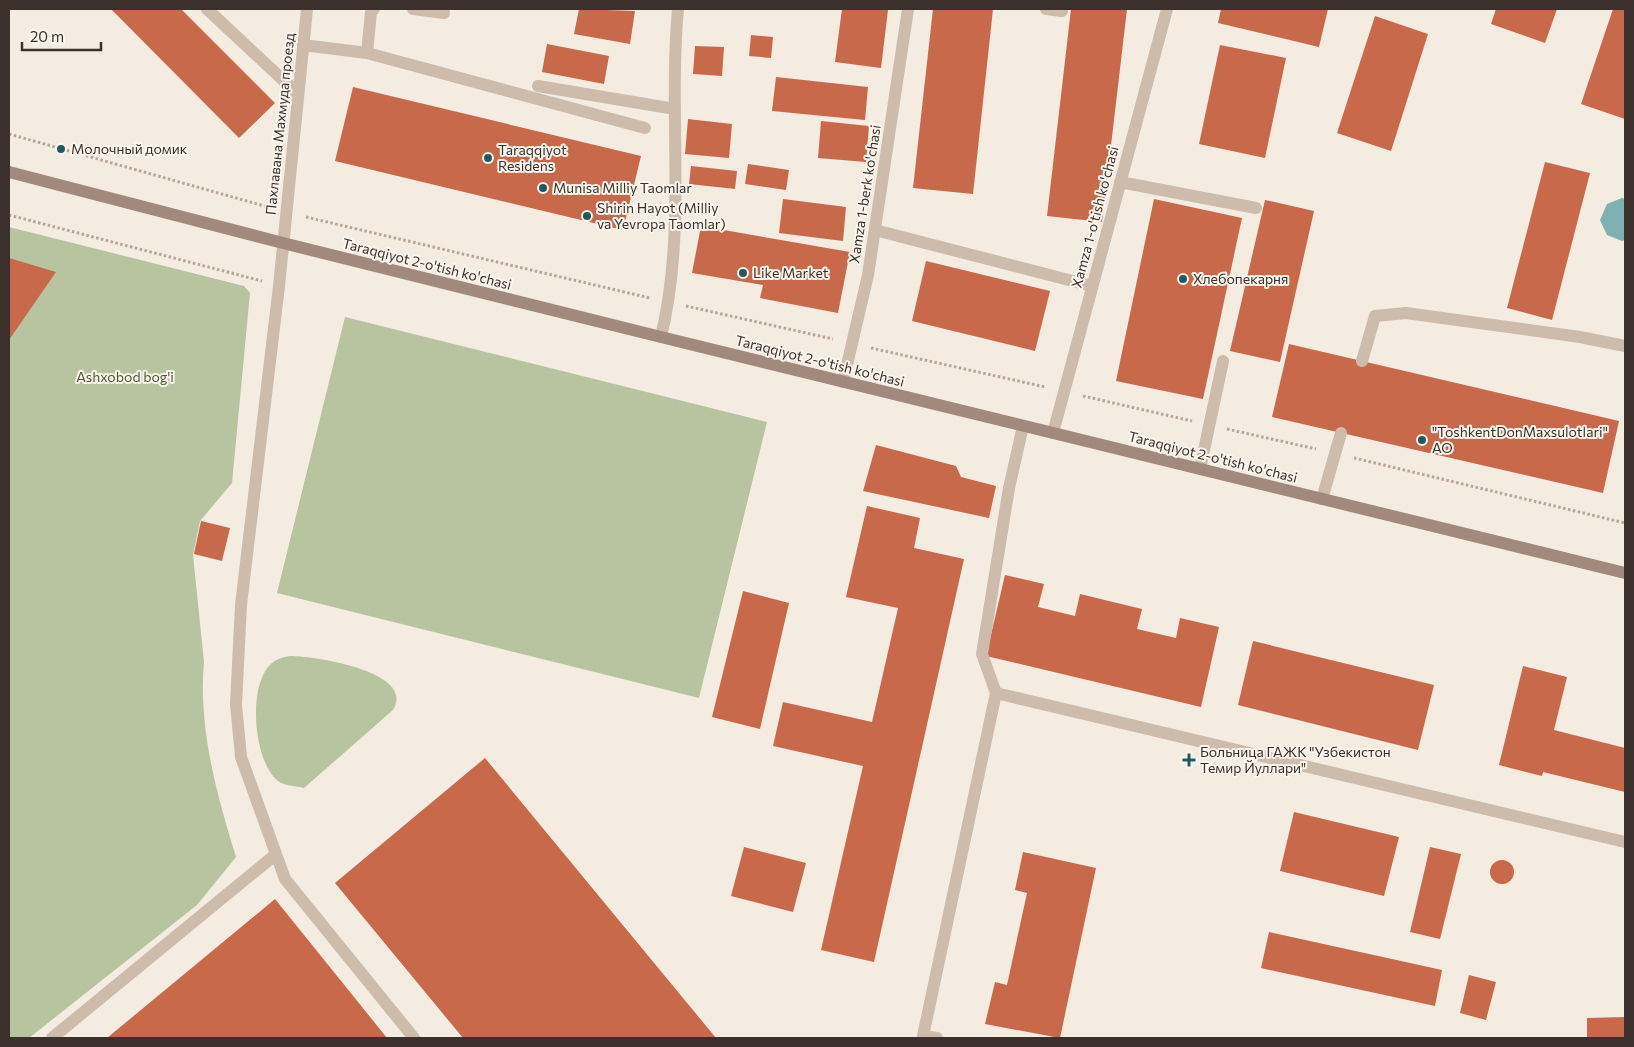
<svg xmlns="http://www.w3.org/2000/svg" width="1634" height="1047" font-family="Commissioner,sans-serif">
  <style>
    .green { fill: #b8c4a0 }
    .water { fill: #7fb0b2 }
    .building { fill: #c8694b }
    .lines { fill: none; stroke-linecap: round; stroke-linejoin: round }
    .path { stroke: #b9a596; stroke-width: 3; stroke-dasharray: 2.5 2.5; stroke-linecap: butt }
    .lane { stroke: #cdbbac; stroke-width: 12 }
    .secondary { stroke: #a18a7d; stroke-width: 12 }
    .poi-dot { fill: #1f5a5e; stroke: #fbf5ee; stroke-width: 2 }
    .labels { text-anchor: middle; stroke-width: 4; stroke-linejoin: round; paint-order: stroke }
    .street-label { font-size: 14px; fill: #3b302b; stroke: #fbf5ee }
    .poi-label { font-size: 14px; fill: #3b302b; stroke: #fbf5ee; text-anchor: start }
    .park-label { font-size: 14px; fill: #4a5a2e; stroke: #fbf5ee }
  </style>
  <rect width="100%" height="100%" fill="#f4ebe1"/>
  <path class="green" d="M9,227l235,59 6,7 -18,190 -32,38 -7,34 11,107c-6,66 13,133 32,195l-39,48 -168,133h-20z
    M345,317l422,105 -68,276 -422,-105z
    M290,656c23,0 127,15 103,54l-89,78c-8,-2 -19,-2 -26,-7 -25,-20 -31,-97 -6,-118 5,-4 11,-6 18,-7z"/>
  <path class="water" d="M1622,198l3,1v41l-3,1 -15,-6 -7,-15 7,-16z"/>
  <path class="building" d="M111,9h70l94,94 -36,35z
    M579,9l56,2 -5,33 -56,-10z
    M842,9l46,1 -7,58 -46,-6z
    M933,9h60l-20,185 -60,-6z
    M1071,9h56l-25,213 -55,-6z
    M1221,9h107l-9,38 -101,-24z
    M1496,9h61l-12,34 -54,-19z
    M1613,9h12v110l-44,-15z
    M1375,16l53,18 -37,117 -54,-18z
    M751,35l22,2 -2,21 -22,-2z
    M547,44l62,12 -5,28 -62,-12z
    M1220,45l66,13 -21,100 -66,-14z
    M695,46l29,1 -2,29 -29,-2z
    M776,77l92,10 -3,33 -93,-9z
    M353,87l288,69 -18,74 -288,-69z
    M688,119l44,5 -3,34 -44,-4z
    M821,121l48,5 -3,36 -48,-4z
    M1545,162l45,11 -38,147 -45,-12z
    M748,164l41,6 -3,20 -41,-6z
    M691,166l46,5 -2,18 -46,-5z
    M783,199l63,8 -3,34 -64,-8z
    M1154,199l88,19 -39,181 -87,-18z
    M1265,200l49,11 -34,151 -50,-11z
    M701,226l149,26 -12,61 -78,-15 3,-13 -71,-12z
    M9,258l47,14 -47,68z
    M926,261l124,30 -15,60 -123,-30z
    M1289,344l330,77 -16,72 -331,-76z
    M876,445l80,21 5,11 35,9 -7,32 -126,-27z
    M867,506l53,12 -6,30 50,11 -90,403 -53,-12 42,-184 -90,-20 10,-44 89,20 26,-114 -52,-11z
    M201,521l29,7 -8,33 -28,-7z
    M1005,575l39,9 -6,23 37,9 5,-22 62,15 -5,20 39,9 4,-20 39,9 -18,80 -215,-51z
    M743,591l46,12 -29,126 -48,-12z
    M1253,641l181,44 -16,65 -180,-45z
    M1523,666l44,11 -13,53 71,18v44l-82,-20 -1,4 -43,-11z
    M485,758l231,280h-253l-128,-155z
    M1294,812l105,25 -15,59 -104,-25z
    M744,847l62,16 -13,49 -62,-16z
    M1430,847l31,7 -21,85 -30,-7z
    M1023,852l73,16 -36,170 -75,-14 10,-42 12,3 20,-92 -12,-3z
    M1490 872a12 12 0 1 1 24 0a12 12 0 1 1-24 0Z
    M275,899l112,139h-280z
    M1269,932l173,38 -7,36 -174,-38z
    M1469,975l27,7 -10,38 -26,-7z
    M1625,1017v21h-38v-20z"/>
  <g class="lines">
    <path class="path" d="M9,134l259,73
      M9,215l253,66
      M306,217l344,81
      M686,306l147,33
      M871,348l174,39
      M1083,396l109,25
      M1227,429l89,20
      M1354,458l271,65"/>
    <path class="lane" d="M207,9l91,85
      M307,9l-28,277 -38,319 -5,99 5,53 44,122 129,159
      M413,9l31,4
      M1046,9l16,2v-2
      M303,45l64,8 278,75
      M367,53l4,-41 3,-3
      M538,86l137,23
      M1120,182l136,26
      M875,230l217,56
      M661,337c26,-108 7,-219 17,-328
      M1362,361l13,-45 31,-3 174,24 45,9
      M843,382l25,-107 40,-266
      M1053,433l114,-424
      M1200,469l23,-108
      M1322,499l19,-66
      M996,693l629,149
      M52,1038l223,-183
      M937,1038l-14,-2 73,-343 -14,-39 27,-166 14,-62"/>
    <path class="secondary" d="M9,172l274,71 378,94 964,236"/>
  </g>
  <g class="poi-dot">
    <circle cx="61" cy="149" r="5"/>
    <circle cx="488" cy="158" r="5"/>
    <circle cx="543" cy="188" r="5"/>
    <circle cx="587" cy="216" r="5"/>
    <circle cx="743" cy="273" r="5"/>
    <circle cx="1183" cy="279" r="5"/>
    <circle cx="1422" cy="440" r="5"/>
    <path d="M1186.5 752.5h5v5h5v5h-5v5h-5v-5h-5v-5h5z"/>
  </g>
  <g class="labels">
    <g class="street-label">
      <text transform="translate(280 124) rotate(-84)" y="5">Пахлавана Махмуда проезд</text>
      <text transform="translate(865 194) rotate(-81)" y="5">Xamza 1-berk ko'chasi</text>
      <text transform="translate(1095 217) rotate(-75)" y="5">Xamza 1-o'tish ko'chasi</text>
      <text transform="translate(427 264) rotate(14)" y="5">Taraqqiyot 2-o'tish ko'chasi</text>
      <text transform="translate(820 361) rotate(14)" y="5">Taraqqiyot 2-o'tish ko'chasi</text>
      <text transform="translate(1213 457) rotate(14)" y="5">Taraqqiyot 2-o'tish ko'chasi</text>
    </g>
    <g class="poi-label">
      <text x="71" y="154">Молочный домик</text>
      <text x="498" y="155">Taraqqiyot<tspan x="498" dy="16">Residens</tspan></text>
      <text x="553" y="193">Munisa Milliy Taomlar</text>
      <text x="597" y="213">Shirin Hayot (Milliy<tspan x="597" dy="16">va Yevropa Taomlar)</tspan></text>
      <text x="753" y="278">Like Market</text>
      <text x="1193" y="284">Хлебопекарня</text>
      <text x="1432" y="437">"ToshkentDonMaxsulotlari"<tspan x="1432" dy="16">AO</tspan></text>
      <text x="1200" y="757">Больница ГАЖК "Узбекистон<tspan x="1200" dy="16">Темир Йуллари"</tspan></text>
    </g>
    <g class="park-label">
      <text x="125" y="382">Ashxobod bog'i</text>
    </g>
  </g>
  <rect width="1634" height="1047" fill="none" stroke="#3b302b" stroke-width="20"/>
  <path d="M22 42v8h79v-8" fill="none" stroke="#3b302b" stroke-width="2.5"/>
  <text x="30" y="42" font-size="15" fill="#3b302b" stroke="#fbf5ee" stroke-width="4" paint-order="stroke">20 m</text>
</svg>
